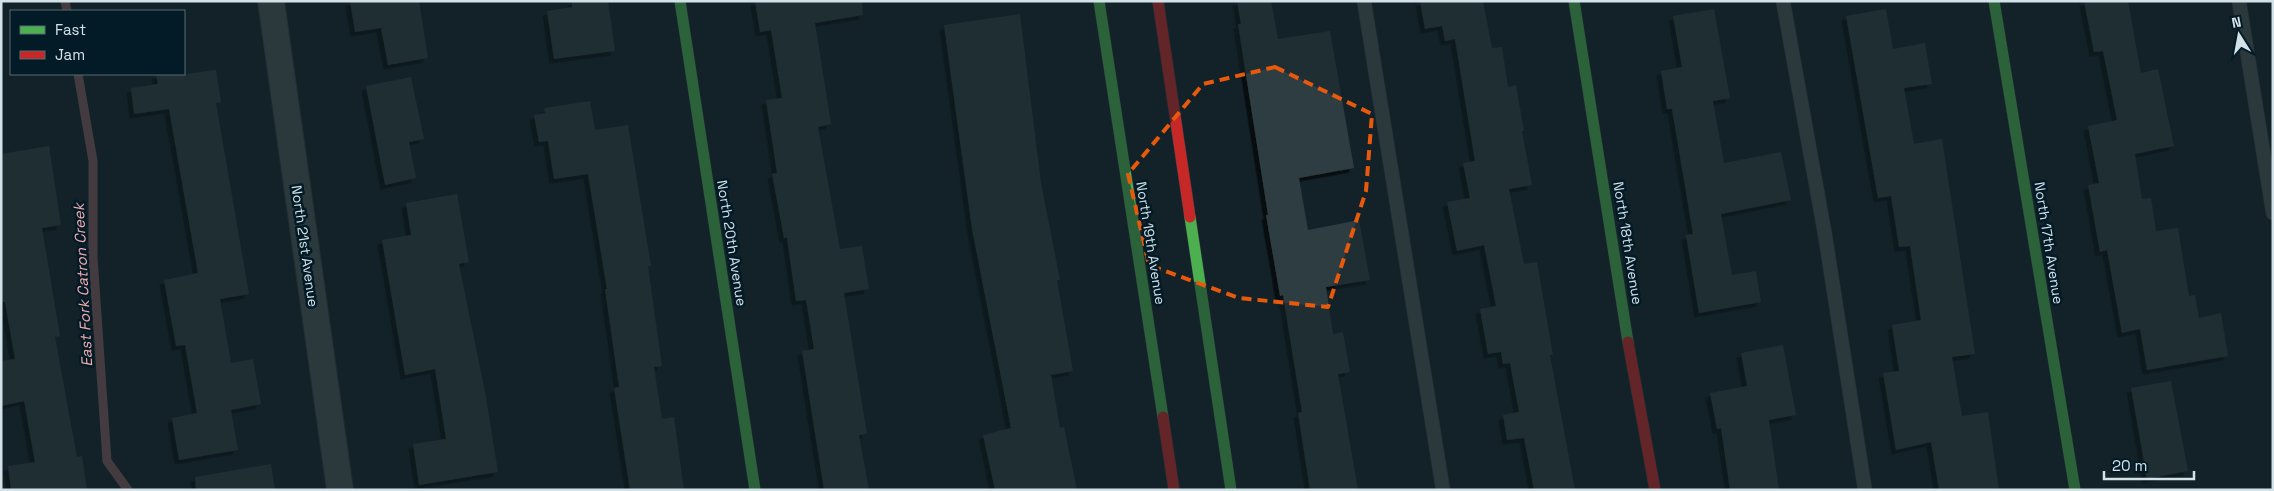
<svg xmlns="http://www.w3.org/2000/svg" width="2274" height="491" font-family="'Space Grotesk',sans-serif">
  <style>
    .lines { fill: none; stroke-linecap: round; stroke-linejoin: round }
    .stream { stroke: #7f5a5d; stroke-width: 9 }
    .building { fill: #2d3c42; filter: url(#shadow) }
    .lane-casing { stroke: #303b40; stroke-width: 15 }
    .street-casing { stroke: #303b40; stroke-width: 28 }
    .fast-casing { stroke: #303b40; stroke-width: 12 }
    .jam-casing { stroke: #303b40; stroke-width: 12 }
    .lane { stroke: #495458; stroke-width: 14 }
    .street { stroke: #495458; stroke-width: 26 }
    .fast { stroke: #4caf50; stroke-width: 11 }
    .jam { stroke: #c62828; stroke-width: 11 }
    .marked { fill: none; stroke: #e8590c; stroke-width: 4; stroke-dasharray: 10 6; stroke-linejoin: round }
    .labels { text-anchor: middle; stroke-width: 5; stroke-linejoin: round; paint-order: stroke }
    .street-label { font-size: 14px; fill: #d3e2e9; stroke: #021b26 }
    .water-label { font-size: 15px; font-style: italic; fill: #f3abaf; stroke: #021b26 }
  </style>
  <defs>
    <filter id="shadow"><feDropShadow dx="-4.5" dy="4.5" stdDeviation="0" flood-color="#0009"/></filter>
  </defs>
  <rect width="100%" height="100%" fill="#132228"/>
  <g class="lines">
    <path class="stream" d="M65,1l2,10
      M78,74l15,87v96l14,204 21,29"/>
  </g>
  <path class="building" d="M350,1h69l9,57 -40,7 -7,-37 -26,4z
    M572,1h36l7,50 -61,8 -7,-48 25,-4z
    M755,1h107l1,14 -48,8 16,101 -13,3 22,122 22,-3 7,43 -25,4 23,141 -8,1 10,55h-45l-22,-139 12,-2 -8,-49 -10,1 -9,-63h-3l-12,-64 5,-1 -11,-73 16,-2 -11,-68 -11,2z
    M1237,1h34l7,38 52,-8 24,137 -55,10 9,52 51,-10 11,60 -44,7 7,47 10,-2 7,40 -12,2 20,116h-48l-12,-77 4,-1 -19,-117 -3,1 -14,-81h2l-30,-191h3z
    M1420,1h63l9,47 10,-1 6,40 8,-2 8,46h-2l10,54 -23,4 15,75 13,-2 16,93h-3l25,135h-41l-10,-52 -17,2 -4,-25 16,-3 -9,-49 -7,1 -2,-12 -13,2 -8,-45 16,-3 -12,-61 -27,6 -10,-49 23,-4 -7,-35 12,-2 -20,-122 -10,2 -3,-15 -17,3z
    M2084,1h44l13,72 17,-4 16,77 -39,8 7,45 9,-1 5,33 22,-3 11,68 6,-1 4,23 22,-5 7,43 -81,14 -7,-41 -18,4 -15,-83 -7,2 -12,-67 11,-2 -11,-57 29,-6 -14,-69 -9,1z
    M1714,9l16,89 -17,3 11,62 57,-11 10,48 -70,14 11,61 24,-4 5,31 -62,11 -13,-78 7,-1 -21,-125h-5l-6,-38 21,-4 -9,-51z
    M1886,9l7,40 32,-6 7,41 -28,4 10,56 28,-5 33,215 -23,3 10,59 26,-4 11,78h-60l-8,-48 -35,8 -13,-77 16,-2 -7,-46 29,-5 -11,-74 -11,1 -8,-51 -13,2 -32,-182z
    M1020,14l21,169 19,97h-3l16,91 -22,4 9,53 4,-1 13,63h-82l-12,-55 28,-7 -39,-199 -28,-204z
    M216,70l5,32 -5,1 33,191 -29,5 11,64 22,-4 8,45 -30,6 7,40 -59,10 -7,-42 25,-5 -12,-68 -9,1 -12,-66 34,-7 -29,-164 -35,5 -3,-26 27,-4 -2,-10h30z
    M411,77l13,62 -15,3 7,36 -31,7 -19,-99z
    M590,101l5,29 33,-5 23,141h-3l14,100 -8,1 8,52 12,-2 10,73h-54l-16,-102 5,-1 -14,-98h2l-19,-115 -34,5 -6,-38 -9,1 -5,-27 11,-2 -1,-5z
    M49,146l12,79 -19,3 18,108 -5,1 22,120 5,-1 5,34h-76l-3,-24 27,-4 -11,-61 -23,5v-45l14,-2 -10,-57h-4v-148z
    M457,194l12,68 -10,2 27,133 12,75 -79,13 -6,-41 33,-5 -11,-70 -30,6 -23,-135 29,-5 -5,-32z
    M1783,345l13,70 -27,5 10,70h-49l-9,-62 -4,1 -7,-36 37,-7 -6,-33z
    M2171,381l17,90 -41,8 -16,-91z
    M271,464l4,26h-79l-1,-13z"/>
  <g class="lines">
    <g class="lane-casing">
      <path id="lane" d="M1364,1l79,489
        M1783,1l42,234 40,255
        M2239,1l34,212"/>
    </g>
    <g class="street-casing">
      <path id="street" d="M271,1l69,489"/>
    </g>
    <g class="fast-casing">
      <path id="fast" d="M680,1l75,489
        M1099,1l64,416
        M1574,1l54,341
        M1994,1l81,489
        M1190,217l41,273"/>
    </g>
    <g class="jam-casing">
      <path id="jam" d="M1158,1l32,216
        M1628,342l27,148
        M1163,417l11,73"/>
    </g>
    <use href="#lane" class="lane"/>
    <use href="#street" class="street"/>
    <use href="#fast" class="fast"/>
    <use href="#jam" class="jam"/>
  </g>
  <path d="M0 0H2274V491H0ZM1275,67l97,47 -6,77 -38,116 -89,-9 -90,-33 -21,-91 75,-90z" fill="#132228" fill-opacity=".55" fill-rule="evenodd"/>
  <path class="marked" d="M1275,67l97,47 -6,77 -38,116 -89,-9 -90,-33 -21,-91 75,-90z"/>
  <g class="labels">
    <g class="street-label">
      <text transform="translate(732 243) rotate(81)" y="5">North 20th Avenue</text>
      <text transform="translate(1151 243) rotate(81)" y="5">North 19th Avenue</text>
      <text transform="translate(1628 243) rotate(81)" y="5">North 18th Avenue</text>
      <text transform="translate(2049 243) rotate(81)" y="5">North 17th Avenue</text>
      <text transform="translate(305 246) rotate(82)" y="5">North 21st Avenue</text>
    </g>
    <g class="water-label">
      <text transform="translate(83 285) rotate(-93)" y="5">East Fork Catron Creek</text>
    </g>
  </g>
  <rect width="2274" height="491" fill="none" stroke="#d3e2e9" stroke-width="5"/>
  <rect x="10" y="10" width="175" height="65" fill="#021b26" stroke="#566b74"/>
  <rect x="20" y="26" width="25" height="8" fill="#4caf50" stroke="#566b74"/>
  <text x="55" y="35" font-size="15" fill="#d3e2e9">Fast</text>
  <rect x="20" y="51" width="25" height="8" fill="#c62828" stroke="#566b74"/>
  <text x="55" y="60" font-size="15" fill="#d3e2e9">Jam</text>
  <g transform="translate(2239 35) rotate(349)" stroke="#021b26" stroke-width="4" paint-order="stroke">
  <path d="M0-4L9 19L0 12L-9 19Z" fill="#d3e2e9"/>
  <text y="-8" font-size="14" font-weight="bold" text-anchor="middle" fill="#d3e2e9">N</text>
  </g>
  <path d="M2104 471v8h90v-8" fill="none" stroke="#d3e2e9" stroke-width="2.5"/>
  <text x="2112" y="471" font-size="15" fill="#d3e2e9" stroke="#021b26" stroke-width="4" paint-order="stroke">20 m</text>
</svg>
